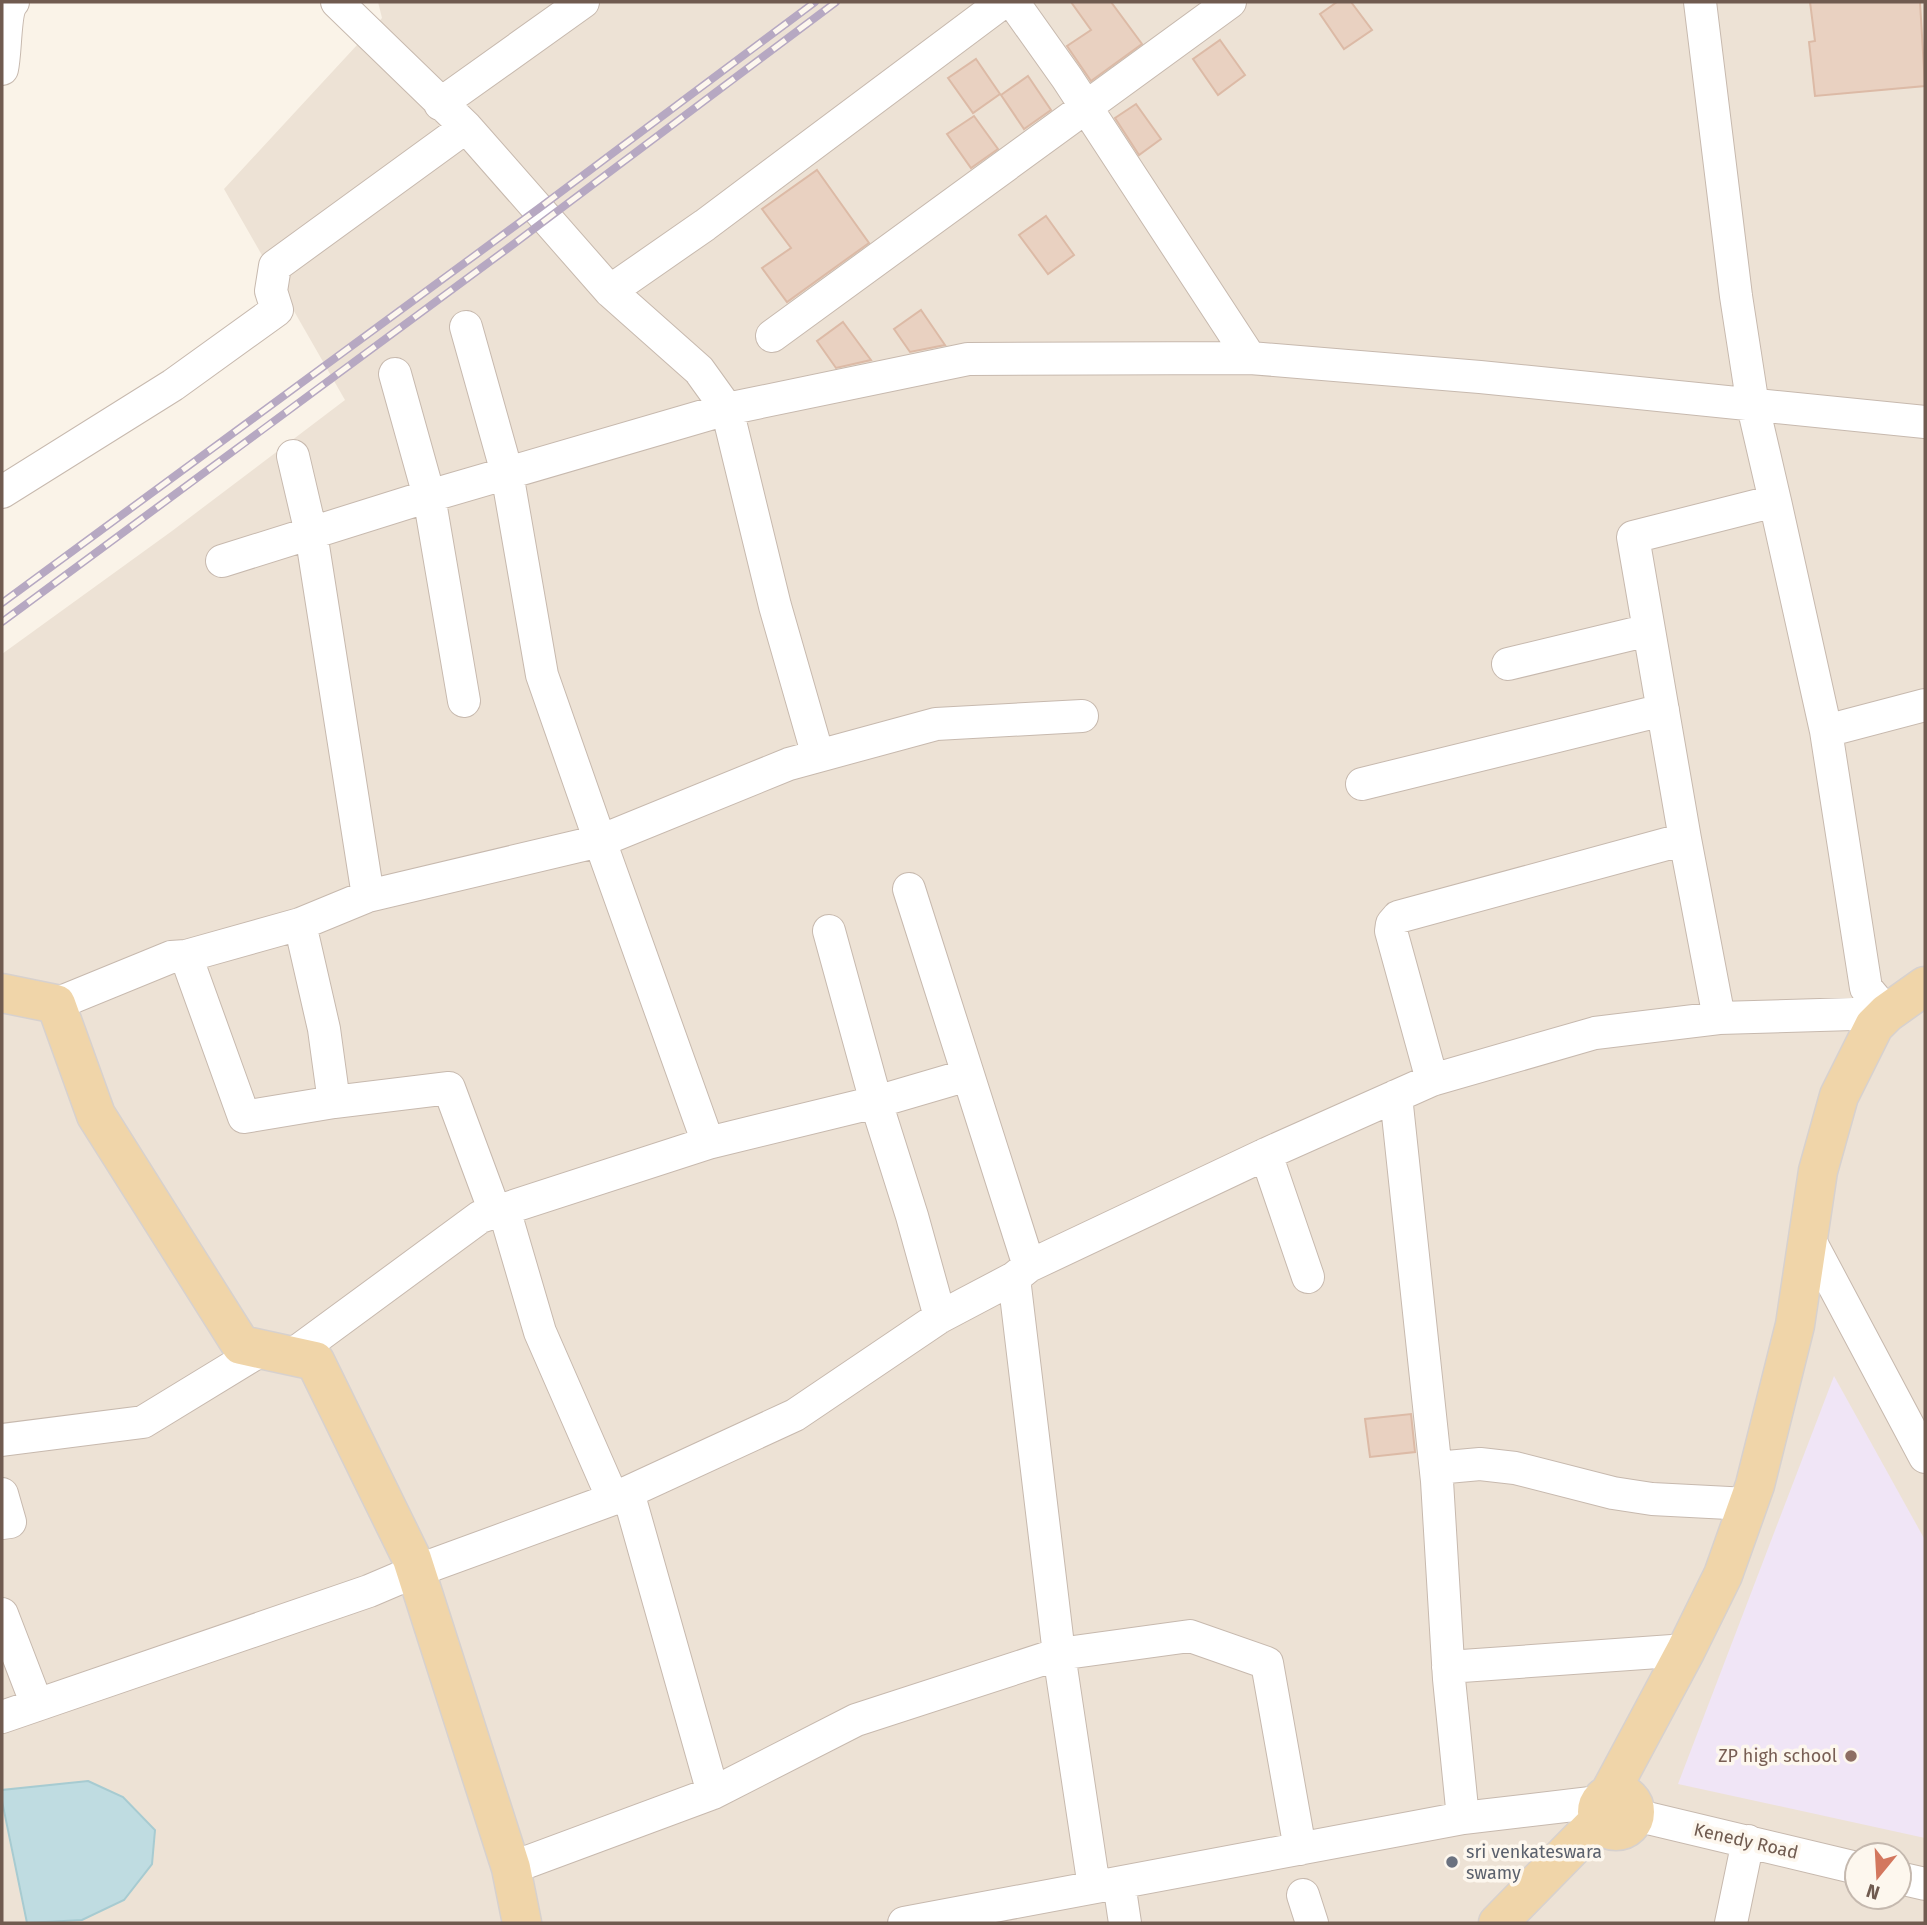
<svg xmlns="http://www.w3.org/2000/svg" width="1927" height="1925" font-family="'Fira Sans',sans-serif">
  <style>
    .residential { fill: #ede2d5; fill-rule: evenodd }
    .education { fill: #f0e5f6 }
    .water { fill: #bfdce1; stroke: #a7cbd1; stroke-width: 2 }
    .building { fill: #e9d1c1; stroke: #dcbaa6; stroke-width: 2 }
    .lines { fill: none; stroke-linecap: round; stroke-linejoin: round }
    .minor-casing { stroke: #c7b9ae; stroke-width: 34 }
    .major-casing { stroke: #d7d1ce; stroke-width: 41 }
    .minor { stroke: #fff; stroke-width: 32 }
    .major { stroke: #f0d5a9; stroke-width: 38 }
    .rail-casing { stroke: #b6a8c2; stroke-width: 8 }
    .rail { stroke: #fdf7ee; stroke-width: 5; stroke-dasharray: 16; stroke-linecap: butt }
    .education-dot { fill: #8d6e63; stroke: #fdf7ee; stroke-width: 2.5 }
    .worship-dot { fill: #6b7280; stroke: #fdf7ee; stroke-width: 2.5 }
    .labels { text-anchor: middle; stroke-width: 7; stroke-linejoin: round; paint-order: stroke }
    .education-label { font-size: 18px; fill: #785e54; stroke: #fdf7ee; text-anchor: end }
    .street-label { font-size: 18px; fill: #705b50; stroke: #fdf7ee }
    .worship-label { font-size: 18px; fill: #5b616d; stroke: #fdf7ee; text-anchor: start }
  </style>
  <rect width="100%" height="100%" fill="#faf3e8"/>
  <path class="residential" d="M378,2h1547v1921h-1923v-1269l170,-123 173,-131 -121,-211 158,-171zM1857,1855h42v42h-42z"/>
  <path class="education" d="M1834,1376l91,164v298l-247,-54z"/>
  <path class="water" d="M88,1781l35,16 32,33 -3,34 -28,36 -42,20 -55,3 -25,-122v-11z"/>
  <path class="building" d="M1071,2h40l31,42 -51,37 -24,-35 24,-16z
    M1337,2h14l21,28 -28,19 -24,-35z
    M1810,2h110l5,84 -110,10 -6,-54 6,-1z
    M1220,40l25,35 -27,20 -25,-36z
    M976,59l24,35 -27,19 -25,-35z
    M1028,76l23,34 -27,19 -23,-34z
    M1136,104l25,35 -22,16 -24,-37z
    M974,116l24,33 -27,19 -24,-34z
    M817,170l52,73 -82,59 -25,-34 29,-20 -29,-39z
    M1046,216l28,39 -26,19 -29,-39z
    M921,310l24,35 -35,7 -16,-23z
    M843,322l28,38 -35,8 -19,-27z
    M1411,1414l4,38 -45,5 -5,-38z"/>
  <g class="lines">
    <g class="minor-casing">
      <path id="minor" d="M337,2l129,125 144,164 89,79 28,39 48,197 43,150
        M1013,2l54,76 183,280
        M1700,2l36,294 17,110 22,95
        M2,69c4,-17 2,-57 11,-67
        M440,104l143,-102
        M610,291l95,-66 298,-223
        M466,327l41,146 35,202 58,166 189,-77 147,-40 146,-8
        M772,336l458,-334
        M395,374l34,122 35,205
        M293,456l18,77 57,363 232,-55 108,302
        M2,492l171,-107 104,-75 -6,-19 4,-25 191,-139
        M222,561l207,-65 298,-87 241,-50 282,-1 230,19 445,45
        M1508,664l141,-34
        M1826,731l99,-26
        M1362,784l301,-74
        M909,889l120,377
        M300,924l24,105 10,73
        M829,931l47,171 36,114 28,101
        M186,956l114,-32 68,-28
        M56,1004l115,-47 15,-1 58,161 90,-15 115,-14 46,124
        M1719,1018l-34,-179 -52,-302 142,-36 51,230 40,257 21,25
        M1432,1080l-41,-149 1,-7 6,-7 287,-78
        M1396,1096l41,385 12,198 14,139
        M1266,1154l42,123
        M504,1209l36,123 73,167
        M1808,1237l117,220
        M1014,1278l45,376 35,233
        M291,1356l189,-139 228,-74 168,-41 92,-27
        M2,1440l141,-18 118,-72
        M1436,1468l44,-4 35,4 98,25 39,6 96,5
        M628,1492l85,301
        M2,1494l8,28 -8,1
        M2,1614l35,91
        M1448,1667l238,-17
        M2,1717l367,-126 47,-20 197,-72 182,-84 145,-98 74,-39 15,-12 237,-112 166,-74 163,-47 124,-15 168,-5
        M1635,1815l222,53
        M511,1868l202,-75 143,-73 203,-66 131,-18 77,27 33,186
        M1899,1878l26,6
        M1119,1883l6,40
        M1303,1895l9,28
        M904,1923l559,-105 136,-16
        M1731,1923l17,-82"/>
    </g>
    <g class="major-casing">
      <path id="major" d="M2,993l54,11 40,111 145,230 74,16 97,198 99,309 11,55
        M1597 1812a19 19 0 1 1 38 0a19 19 0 1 1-38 0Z
        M1609,1794l77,-144 37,-75 32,-90 40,-160 23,-154 21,-75 35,-70 13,-13 38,-27
        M1498,1923l100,-102"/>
    </g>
    <use href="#minor" class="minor"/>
    <use href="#major" class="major"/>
    <g class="rail-casing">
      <path id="rail" d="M2,603l536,-394 277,-207
        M2,622l505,-373 329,-247"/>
    </g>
    <use href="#rail" class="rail"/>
  </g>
  <circle class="education-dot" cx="1851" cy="1756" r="7"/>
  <circle class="worship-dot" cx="1452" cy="1862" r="7"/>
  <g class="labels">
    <g class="education-label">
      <text x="1837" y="1762">ZP high school</text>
    </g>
    <g class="street-label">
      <text transform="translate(1746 1841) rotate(13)" y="6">Kenedy Road</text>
    </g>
    <g class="worship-label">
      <text x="1466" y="1858">sri venkateswara<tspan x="1466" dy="21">swamy</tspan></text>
    </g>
  </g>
  <rect width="1927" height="1925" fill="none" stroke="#705b50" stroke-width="7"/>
  <g transform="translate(1878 1876) rotate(198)"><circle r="33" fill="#fdf7ee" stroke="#c5b9af" stroke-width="2"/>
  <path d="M0-5L12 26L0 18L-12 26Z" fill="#d3775e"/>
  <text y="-10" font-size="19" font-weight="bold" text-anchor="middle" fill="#705b50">N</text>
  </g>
</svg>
